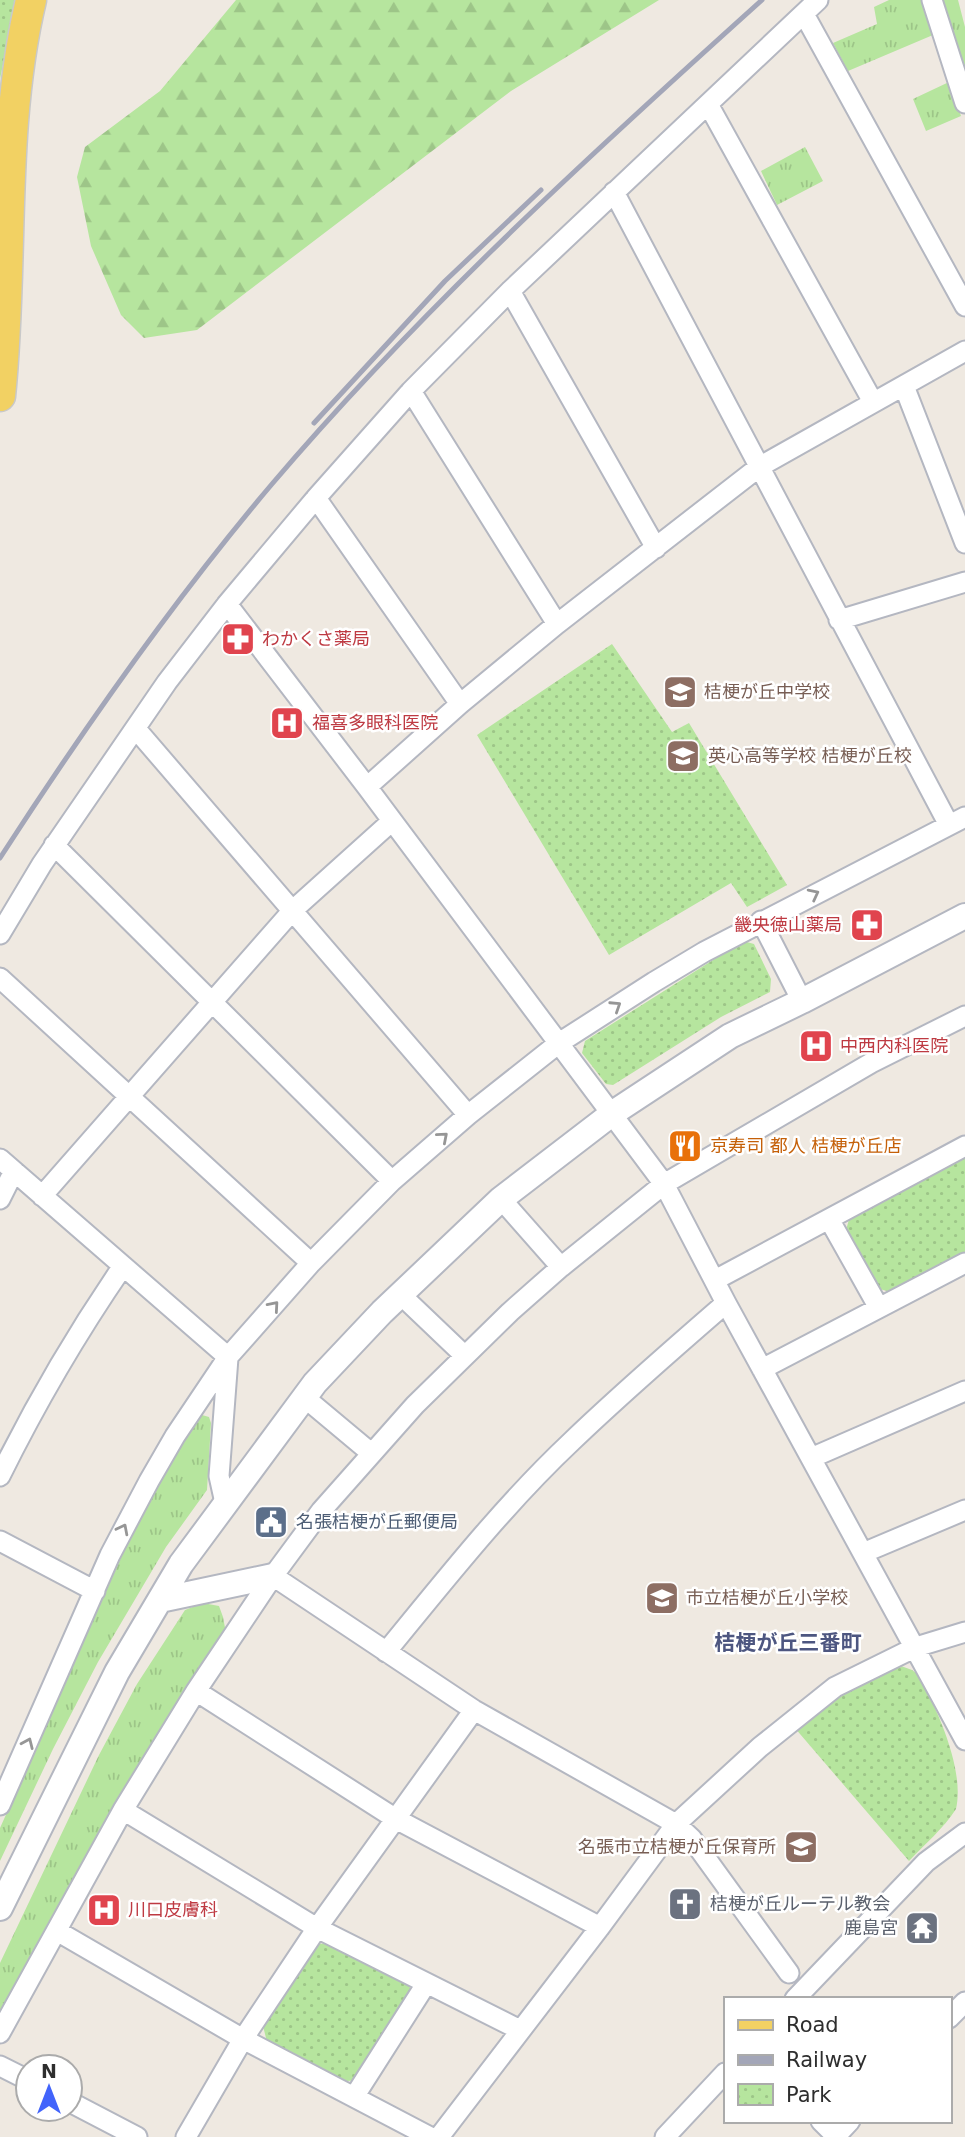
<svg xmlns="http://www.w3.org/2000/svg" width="965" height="2137" font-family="'DejaVu Sans','Noto Sans JP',sans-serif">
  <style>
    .grass { fill: url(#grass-tufts) }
    .forest { fill: url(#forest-firs) }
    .park { fill: url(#park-dots) }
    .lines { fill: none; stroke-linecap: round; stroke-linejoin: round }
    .minor-casing { stroke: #b4b7c1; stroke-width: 23 }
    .tertiary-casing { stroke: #b4b7c1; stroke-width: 28 }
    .primary-casing { stroke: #c9c9c9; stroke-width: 33 }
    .minor { stroke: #fff; stroke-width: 19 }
    .tertiary { stroke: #fff; stroke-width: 24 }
    .primary { stroke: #f2d163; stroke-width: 30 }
    .rail { stroke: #a3a6b8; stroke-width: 5 }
    .oneway { stroke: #969696 }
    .labels { text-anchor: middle; stroke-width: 5; stroke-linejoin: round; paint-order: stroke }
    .health-label { font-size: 18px; fill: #be3a42; stroke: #fff; text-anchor: start }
    .education-label { font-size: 18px; fill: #785e54; stroke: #fff; text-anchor: start }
    .food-label { font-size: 18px; fill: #c56008; stroke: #fff; text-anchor: start }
    .service-label { font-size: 18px; fill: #4e5e75; stroke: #fff; text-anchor: start }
    .worship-label { font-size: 18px; fill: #5b616d; stroke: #fff; text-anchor: start }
    .quarter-label { font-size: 21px; font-weight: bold; fill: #4d5680; stroke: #fff }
  </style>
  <defs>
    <pattern id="grass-tufts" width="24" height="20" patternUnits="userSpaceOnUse" patternTransform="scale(1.75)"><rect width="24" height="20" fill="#b6e59e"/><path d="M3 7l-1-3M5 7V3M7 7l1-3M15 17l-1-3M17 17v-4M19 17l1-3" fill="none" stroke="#9dc588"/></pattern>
    <pattern id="forest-firs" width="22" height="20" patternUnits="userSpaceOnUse" patternTransform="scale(1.75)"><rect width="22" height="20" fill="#b6e59e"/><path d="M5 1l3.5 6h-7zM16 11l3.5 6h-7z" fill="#9dc588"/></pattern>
    <pattern id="park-dots" width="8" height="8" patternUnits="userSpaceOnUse" patternTransform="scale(1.75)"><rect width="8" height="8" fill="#b6e59e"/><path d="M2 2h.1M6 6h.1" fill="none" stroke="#9dc588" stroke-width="1.8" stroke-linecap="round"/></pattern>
  </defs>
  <rect width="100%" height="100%" fill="#efe9e1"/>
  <path class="grass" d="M889,0h32l12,35 -85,36 -15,-28 44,-19 -3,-17z
    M941,0h17l7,27v46z
    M949,82l12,34 -35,15 -13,-32z
    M805,147l18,34 -46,24 -16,-34z
    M202,1415l7,2 2,6 -4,67 -41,57 -68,115 -45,87 -53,112v-33l137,-306 31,-57z
    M203,1603l16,3 4,11 3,16 -226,385v-55l99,-208 38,-71 48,-74z"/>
  <path class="forest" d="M236,0h423l-148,91 -314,239 -53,8 -23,-23 -30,-69 -14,-69 8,-30 75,-56z"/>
  <path class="park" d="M0,0h21l-12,35 -9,44z
    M612,644l60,88 17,-9 98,162 -40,22 -16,-24 -122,72 -132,-220z
    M743,941l11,3 17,35 -1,13 -49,25 -108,68 -7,-1 -24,-31 3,-12z
    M965,1155v99l-73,38 -13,-3 -33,-59 4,-14z
    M901,1666l11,4 7,5c18,35 46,94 37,134 -12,19 -32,36 -47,52l-115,-134 55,-36z
    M329,1943l80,41 3,12 -53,84 -12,1 -80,-39 -4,-16 55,-82z"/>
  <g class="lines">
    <g class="minor-casing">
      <path id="minor" d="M932,0l33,103
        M804,14l161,292
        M708,104l165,298
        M614,192l335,633
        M510,291l146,257
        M904,386l61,157
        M411,391l146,233
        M316,498l144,206
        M227,604l140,183 297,397 62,119 239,437
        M839,620l126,-38
        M136,729l332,386
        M367,787l93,-83 97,-80 202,-157 206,-116
        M54,845l338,336
        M761,921l41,80
        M0,934l42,-70 125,-182 60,-78 89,-106 95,-107 99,-100 308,-291
        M0,978l311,285
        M0,1159l228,198
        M42,1196l251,-286 99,-89
        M0,1199l14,-28
        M501,1199l60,68
        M829,1219l50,89
        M715,1280l250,-134
        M400,1294l65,62
        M762,1369l203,-106
        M304,1397l67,56
        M811,1458l154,-67
        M0,1476c36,-73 77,-143 123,-210
        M225,1503l-6,-27 9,-118
        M0,1541l95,50
        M863,1553l102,-43
        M273,1576l201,134 202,114 16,15 97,134
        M386,1652c59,-72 118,-147 186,-211 50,-48 102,-93 154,-138
        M196,1691l200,128 204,108
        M0,1805l110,-250 39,-74 26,-45 53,-79 83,-94 81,-82 76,-66 91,-72 95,-61 50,-30 261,-135
        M123,1810l194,118 203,102
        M57,1931l186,108 187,98
        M795,1999l131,-137 39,-29
        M949,2018l16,-16
        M0,2033l123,-223 73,-119 77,-115 48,-65 94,-106 95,-93 51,-45 103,-83 207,-121 94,-47
        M0,2066l28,14
        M354,2097l72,-113
        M70,2102l67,35
        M821,2121l16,16
        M186,2137l57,-98 74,-111 157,-218
        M439,2137l161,-210 76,-103 84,-77 75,-60 81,-40 49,-15
        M665,2137l60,-64
        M835,2137l15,-16"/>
    </g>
    <g class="tertiary-casing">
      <path id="tertiary" d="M160,1600l113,-24
        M0,1908l117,-236 64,-108 134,-181 67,-71 119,-113 112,-86 117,-77 72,-35 163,-85"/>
    </g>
    <g class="primary-casing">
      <path id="primary" d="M0,396c14,-134 0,-265 31,-396"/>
    </g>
    <use href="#minor" class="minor"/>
    <use href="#tertiary" class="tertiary"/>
    <use href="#primary" class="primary"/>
    <path class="rail" d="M314,423l131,-142 96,-91
      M0,858c84,-130 172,-256 272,-374 149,-175 320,-331 490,-484"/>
  </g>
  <defs><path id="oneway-chevron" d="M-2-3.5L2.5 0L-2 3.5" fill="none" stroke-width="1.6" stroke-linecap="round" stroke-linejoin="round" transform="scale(1.75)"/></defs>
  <g class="oneway">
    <use href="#oneway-chevron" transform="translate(814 894) rotate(-27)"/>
    <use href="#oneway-chevron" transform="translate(616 1006) rotate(-33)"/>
    <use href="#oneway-chevron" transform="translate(443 1137) rotate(-41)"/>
    <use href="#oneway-chevron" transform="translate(274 1306) rotate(-49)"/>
    <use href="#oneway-chevron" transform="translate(123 1529) rotate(-63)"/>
    <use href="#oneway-chevron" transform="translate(28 1743) rotate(-66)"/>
  </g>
  <defs>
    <g id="pharmacy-square" transform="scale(1.75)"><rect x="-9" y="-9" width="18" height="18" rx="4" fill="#e0444e" stroke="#fff"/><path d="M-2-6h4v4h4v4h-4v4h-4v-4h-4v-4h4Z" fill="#fff"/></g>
    <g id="school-square" transform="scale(1.75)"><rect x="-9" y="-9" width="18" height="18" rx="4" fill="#8d6e63" stroke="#fff"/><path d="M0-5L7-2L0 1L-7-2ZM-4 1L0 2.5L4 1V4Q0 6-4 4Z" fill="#fff"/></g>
    <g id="hospital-square" transform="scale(1.75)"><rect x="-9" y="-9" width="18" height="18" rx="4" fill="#e0444e" stroke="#fff"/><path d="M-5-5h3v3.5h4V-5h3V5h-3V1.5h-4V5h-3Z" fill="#fff"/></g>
    <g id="restaurant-square" transform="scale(1.75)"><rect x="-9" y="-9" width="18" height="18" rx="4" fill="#e8710a" stroke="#fff"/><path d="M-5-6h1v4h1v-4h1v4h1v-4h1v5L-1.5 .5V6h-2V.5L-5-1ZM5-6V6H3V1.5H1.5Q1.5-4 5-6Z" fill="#fff"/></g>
    <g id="civic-square" transform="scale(1.75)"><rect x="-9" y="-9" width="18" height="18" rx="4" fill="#5c6f8a" stroke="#fff"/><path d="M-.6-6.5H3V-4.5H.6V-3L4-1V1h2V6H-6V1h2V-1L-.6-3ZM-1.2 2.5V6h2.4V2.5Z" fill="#fff"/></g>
    <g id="church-square" transform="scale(1.75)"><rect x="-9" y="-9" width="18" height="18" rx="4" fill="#6b7280" stroke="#fff"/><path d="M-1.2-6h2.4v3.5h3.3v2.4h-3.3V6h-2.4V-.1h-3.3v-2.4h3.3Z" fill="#fff"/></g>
    <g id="temple-square" transform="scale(1.75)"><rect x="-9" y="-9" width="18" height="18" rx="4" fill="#6b7280" stroke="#fff"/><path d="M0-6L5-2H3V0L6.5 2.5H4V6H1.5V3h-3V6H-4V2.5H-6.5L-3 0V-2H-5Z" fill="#fff"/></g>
  </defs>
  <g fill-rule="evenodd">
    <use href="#pharmacy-square" x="238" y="639"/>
    <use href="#school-square" x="680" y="692"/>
    <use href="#hospital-square" x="287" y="723"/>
    <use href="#school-square" x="683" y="756"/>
    <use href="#pharmacy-square" x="867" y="925"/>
    <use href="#hospital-square" x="816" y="1046"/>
    <use href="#restaurant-square" x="685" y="1146"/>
    <use href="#civic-square" x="271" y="1522"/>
    <use href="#school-square" x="662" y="1598"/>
    <use href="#school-square" x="801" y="1847"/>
    <use href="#church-square" x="685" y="1904"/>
    <use href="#hospital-square" x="104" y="1910"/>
    <use href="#temple-square" x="922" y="1928"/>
  </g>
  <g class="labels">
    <g class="health-label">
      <text x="262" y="645">わかくさ薬局</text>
      <text x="312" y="729">福喜多眼科医院</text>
      <text x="842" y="931" text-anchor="end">畿央徳山薬局</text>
      <text x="840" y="1052">中西内科医院</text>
      <text x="128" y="1916">川口皮膚科</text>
    </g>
    <g class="education-label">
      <text x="704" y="698">桔梗が丘中学校</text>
      <text x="708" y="762">英心高等学校 桔梗が丘校</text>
      <text x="686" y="1604">市立桔梗が丘小学校</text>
      <text x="776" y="1853" text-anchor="end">名張市立桔梗が丘保育所</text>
    </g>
    <g class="food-label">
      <text x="710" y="1152">京寿司 都人 桔梗が丘店</text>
    </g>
    <g class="service-label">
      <text x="296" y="1528">名張桔梗が丘郵便局</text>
    </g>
    <g class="worship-label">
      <text x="710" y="1910">桔梗が丘ルーテル教会</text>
      <text x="898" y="1934" text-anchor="end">鹿島宮</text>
    </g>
    <g class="quarter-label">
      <text x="788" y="1650">桔梗が丘三番町</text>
    </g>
  </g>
  <rect x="724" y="1997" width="228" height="126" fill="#ffffff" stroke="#ababab" stroke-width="2"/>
  <rect x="738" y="2020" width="35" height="10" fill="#f2d163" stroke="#ababab" stroke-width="2"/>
  <text x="786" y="2032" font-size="21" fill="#2e2e2e">Road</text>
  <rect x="738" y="2055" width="35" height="10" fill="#a3a6b8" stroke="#ababab" stroke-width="2"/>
  <text x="786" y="2067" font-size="21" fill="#2e2e2e">Railway</text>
  <rect x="738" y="2084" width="35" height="21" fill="url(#park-dots)" stroke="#ababab" stroke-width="2"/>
  <text x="786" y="2102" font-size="21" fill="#2e2e2e">Park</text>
  <g transform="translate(49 2088)"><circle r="33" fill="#ffffff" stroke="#ababab" stroke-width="2"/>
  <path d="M0-5L12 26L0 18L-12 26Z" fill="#4264fb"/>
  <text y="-10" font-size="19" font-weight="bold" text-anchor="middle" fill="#2e2e2e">N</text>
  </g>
</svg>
